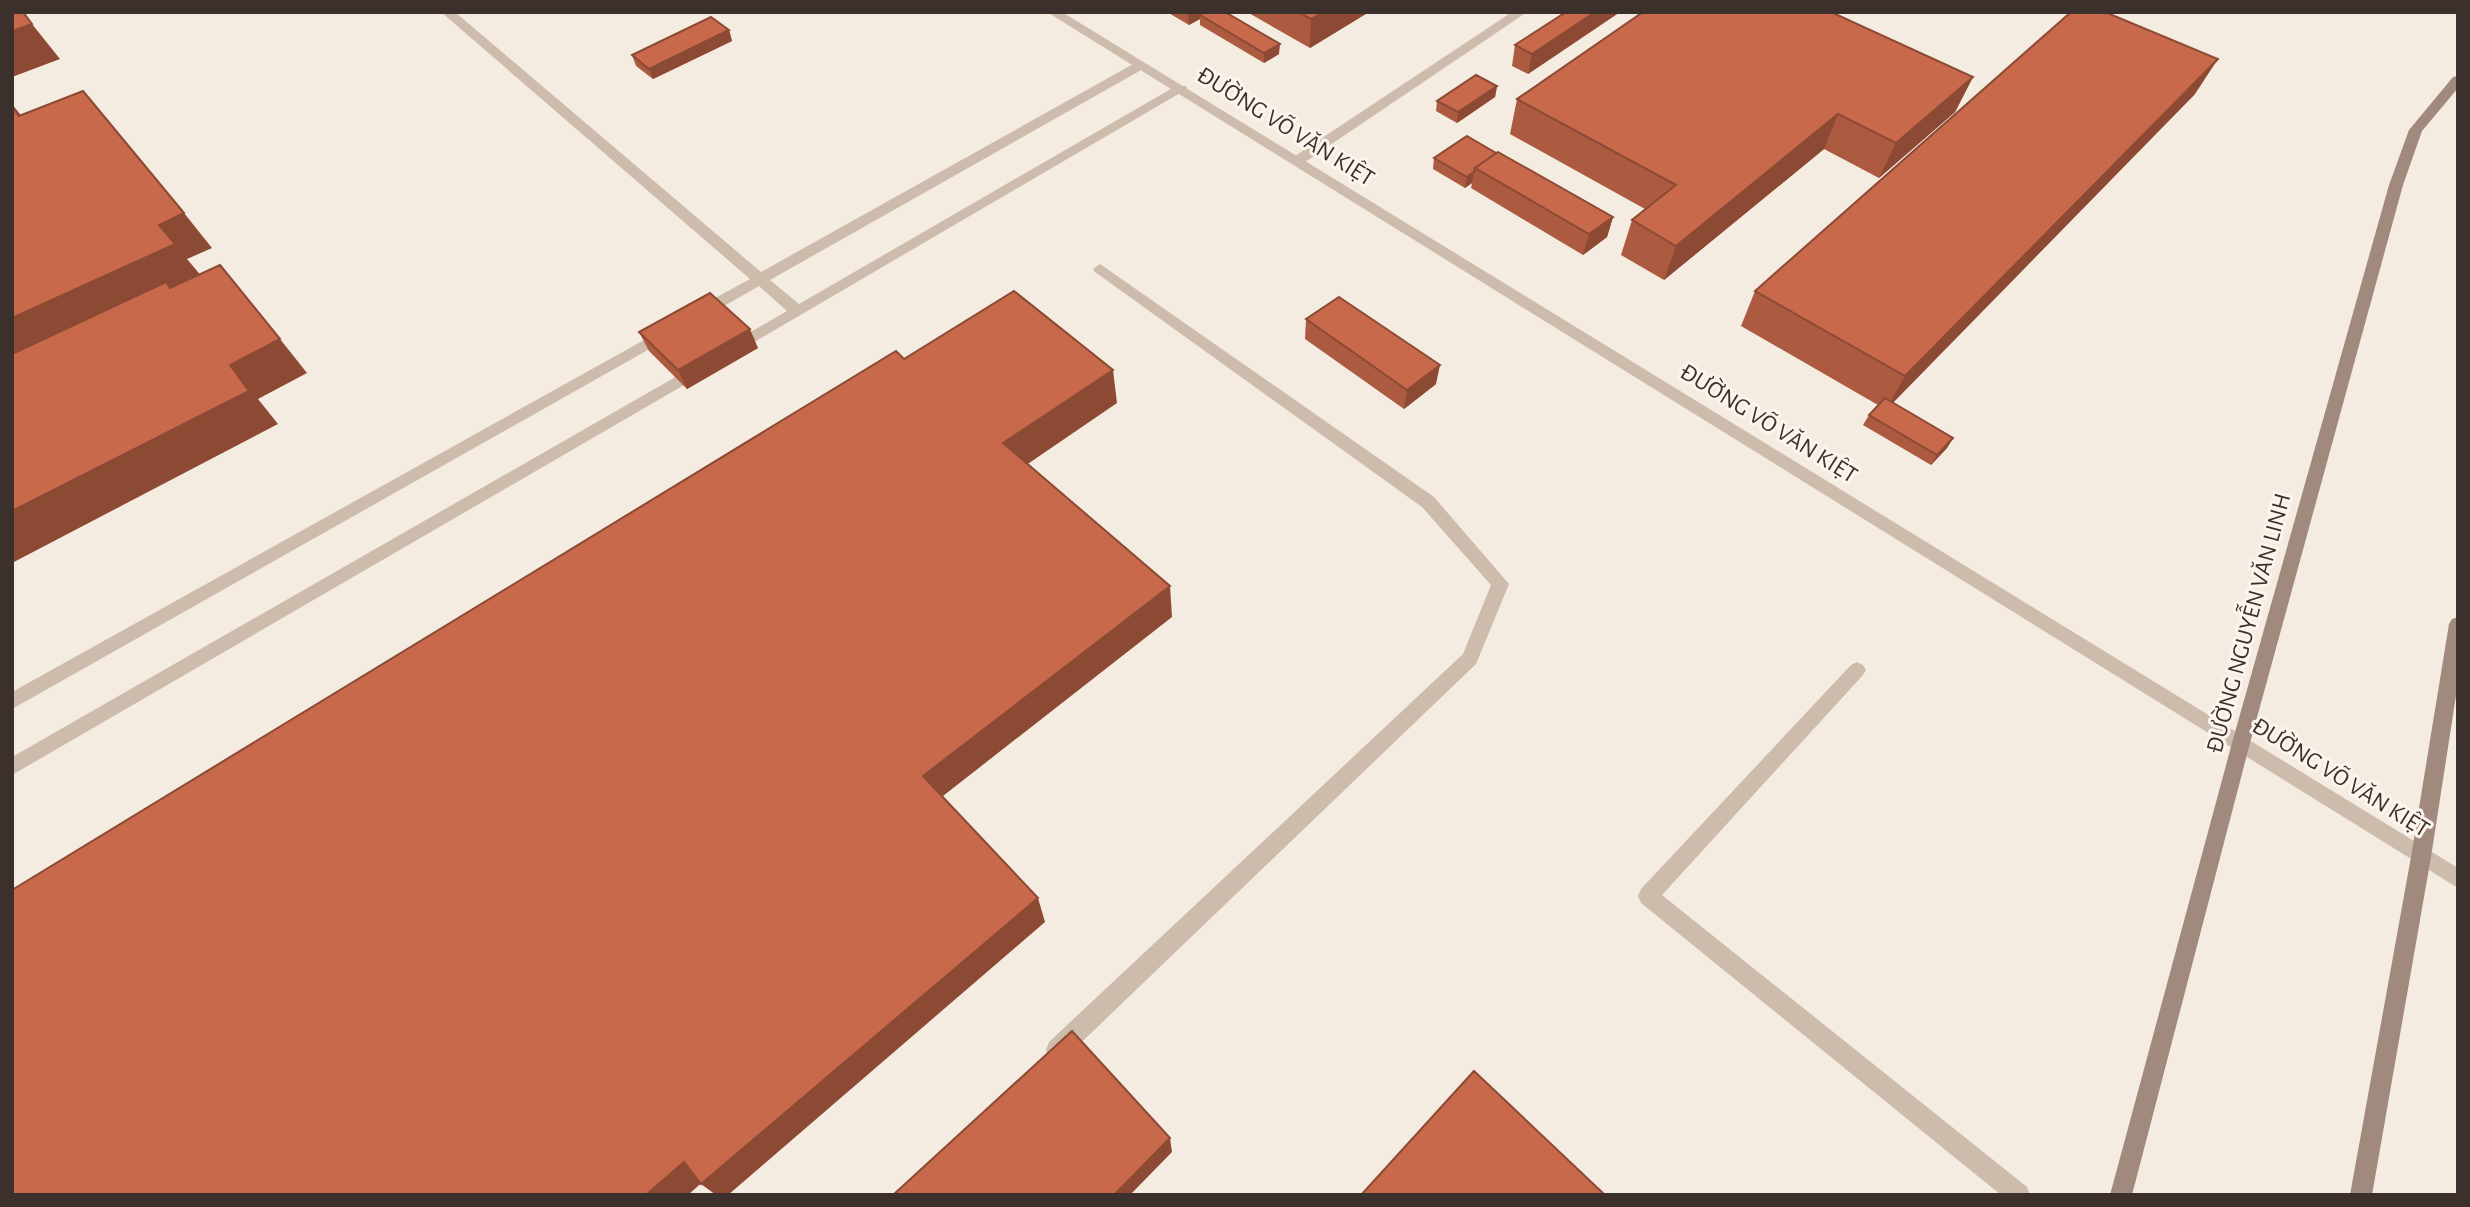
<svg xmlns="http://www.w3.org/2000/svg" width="2470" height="1207" font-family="'Alegreya Sans',sans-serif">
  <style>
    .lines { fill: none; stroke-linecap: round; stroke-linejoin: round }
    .service { fill: #cdbbac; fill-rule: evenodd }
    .minor { fill: #cdbbac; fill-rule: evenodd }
    .tertiary { fill: #cdbbac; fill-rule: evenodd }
    .secondary { fill: #a18a7d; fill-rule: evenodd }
    .wall { fill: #ac5a40 }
    .shaded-wall { fill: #8c4a34 }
    .building { fill: #c8694b; stroke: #8c4a34; stroke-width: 2 }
    .labels { text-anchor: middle; stroke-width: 6; stroke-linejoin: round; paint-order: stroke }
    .street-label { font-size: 24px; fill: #3b302b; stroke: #fbf5ee }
  </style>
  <rect width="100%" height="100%" fill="#f4ebe1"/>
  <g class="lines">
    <path class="service" d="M441,12h14l306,260 374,-209h8v6l-373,211 29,24 377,-218h10l1,3 -438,256 -5,-1 -3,-4 3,-4 43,-25 -28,-25 -54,31h-10l-2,-4 2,-4 55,-30z
      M1100,264l334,233 75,87 -33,80 -411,394 -8,3 -8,-3 -3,-8 3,-8 414,-388 28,-69 -69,-78 -327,-235 -2,-3z
      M664,329l5,1 3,4 -3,4 -657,371v-17z
      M679,375l5,2 3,4 -3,4 -672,390v-18z
      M1857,662l6,3 3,5 -3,5 -201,220 365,292 3,8h-29l-360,-292 -3,-7 3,-7 210,-224z"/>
    <path class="minor" d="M1512,12h15l-225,152h-10v-6z"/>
    <path class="tertiary" d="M1047,12h15l1396,856v20z"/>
    <path class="secondary" d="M2458,76v12l-36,43 -19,54 -153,558 -118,452h-22l122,-452 157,-558 20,-55 44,-53z
      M2458,617v66l-27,174 -59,338h-22l61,-338 38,-233 3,-5z"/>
  </g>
  <path class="wall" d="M1167,12h58l54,42 -15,9 -64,-38v-6l-11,6z
    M1247,12h122l-59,36z
    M1566,12h54l-92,62 -16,-8 3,-21z
    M729,30l3,11 -79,38 -17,-13 -4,-11z
    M1973,77l-18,35 -76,66 -55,-29 -160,131 -43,-25 11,-35 13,-11 -135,-75 7,-35z
    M1497,86l-2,11 -38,26 -21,-12 1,-10z
    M2195,94l-303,309 61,35 -6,10 -16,17 -68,-40 6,-10 9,-10 -137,-79 14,-35z
    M1467,136l146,81 -6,20 -24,18 -112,-67 1,-5 -7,5 -32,-19 1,-11z
    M1306,319l130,65 -32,25 -99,-70z
    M639,332l119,16 -71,41 -38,-38z"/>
  <path class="shaded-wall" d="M1193,12h18l-11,3v4l-11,6 -1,-10z
    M1323,12h46l-59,36 1,-29z
    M1595,12h25l-92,62 4,-20z
    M32,24l28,35 -48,18v-46z
    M729,30l3,11 -79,38 -4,-10z
    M1280,44l-1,10 -15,9v-10z
    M2218,59l-23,35 -309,316 19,-34z
    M1973,77l-18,35 -76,66 17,-35z
    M1497,86l-2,11 -38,26 1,-11z
    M12,104l37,47 -37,-44z
    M1838,114l-14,35 -160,131 12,-34z
    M1474,172l-2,11 -7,5 2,-11z
    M184,213l28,35 -25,11 16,19 -191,90v-50l147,-93z
    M1613,217l-6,20 -24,18 6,-21z
    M750,329l8,19 -71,41 -9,-19z
    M280,339l27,34 -49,26 20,25 -266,139v-52l218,-146z
    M1440,365l-4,19 -32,25 3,-19z
    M1113,370l4,33 -107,73 -7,-33z
    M1953,438l-6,10 -16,17 6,-10z
    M1170,586l2,31 -238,186 -11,-27z
    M1038,898l7,24 -317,273h-12l-15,-11z
    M1170,1138l2,14 -42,43h-16z
    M684,1162l23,16 -19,17h-42z"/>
  <path class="building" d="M12,12h11l9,12 -20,7z
    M1204,12h21l55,32 -16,9 -64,-38z
    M1298,12h25l-12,7z
    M1566,12h29l-63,42 -17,-9z
    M1643,12h188l142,65 -77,66 -58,-29 -162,132 -44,-26 44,-35 -159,-86z
    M2071,12h34l113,47 -313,317 -150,-85z
    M711,17l18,13 -80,39 -17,-14z
    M1476,75l21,11 -39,26 -21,-11z
    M83,91l101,122 -25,12 16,19 -163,74v-211l7,9z
    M1467,136l29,17 -21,15 -1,4 -7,5 -33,-19z
    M1498,152l115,65 -24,17 -114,-66z
    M220,265l60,74 -50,26 19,26 -237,120v-157l154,-72 4,6z
    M1014,291l99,79 -110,73 167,143 -247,190 115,122 -337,286 -17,-22 -38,33h-634v-305l884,-539 8,8z
    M710,293l40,36 -72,41 -39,-38z
    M1339,297l101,68 -33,25 -101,-71z
    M1885,398l68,40 -16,17 -68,-40z
    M1072,1031l98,107 -56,57h-221z
    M1474,1071l131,124h-244z"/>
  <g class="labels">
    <g class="street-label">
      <text transform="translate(1286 126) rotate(32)" y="8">ĐƯỜNG VÕ VĂN KIỆT</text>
      <text transform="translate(1769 423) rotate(32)" y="8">ĐƯỜNG VÕ VĂN KIỆT</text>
      <text transform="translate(2248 623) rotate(-75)" y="8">ĐƯỜNG NGUYỄN VĂN LINH</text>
      <text transform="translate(2341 777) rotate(32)" y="8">ĐƯỜNG VÕ VĂN KIỆT</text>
    </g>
  </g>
  <rect width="2470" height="1207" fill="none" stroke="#3b302b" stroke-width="28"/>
</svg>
